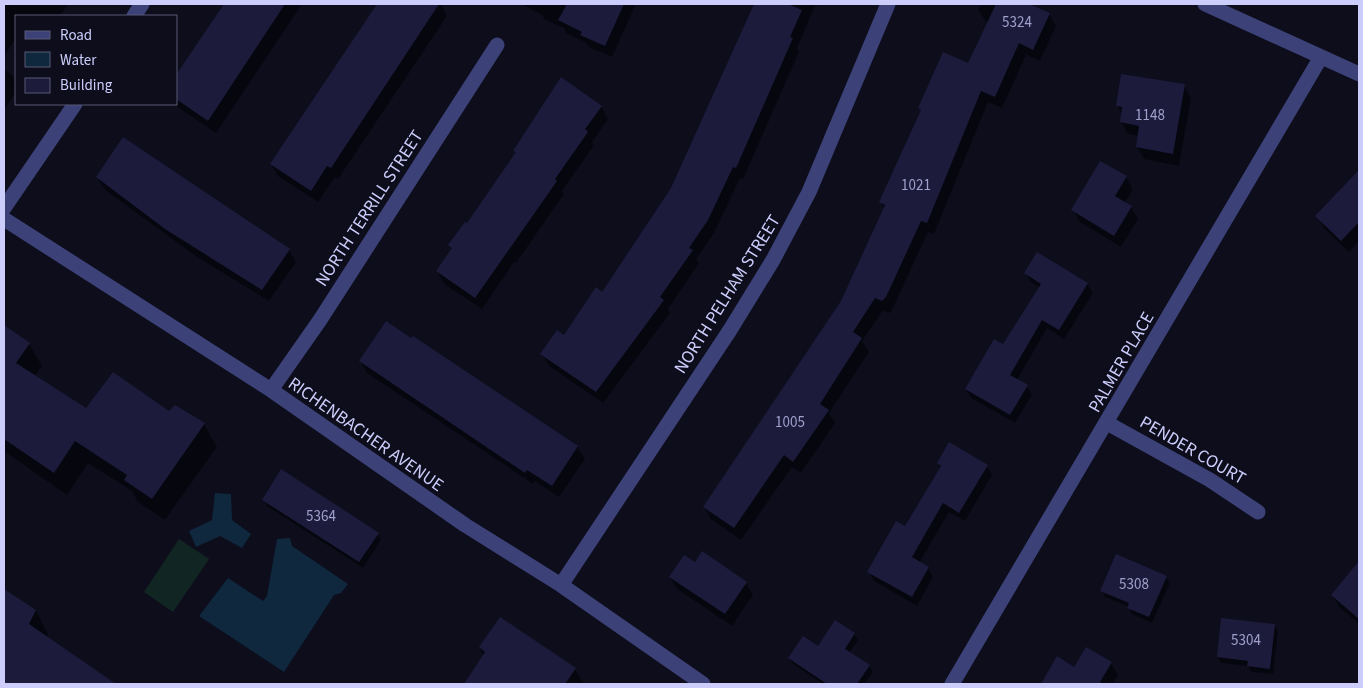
<svg xmlns="http://www.w3.org/2000/svg" width="1363" height="688" font-family="'Source Sans 3',sans-serif">
  <style>
    .green { fill: #112622 }
    .water { fill: #0f283e }
    .shadow { fill: #0007 }
    .building { fill: #1d1b3c }
    .lines { fill: none; stroke-linecap: round; stroke-linejoin: round }
    .minor { stroke: #3c4278; stroke-width: 15 }
    .labels { text-anchor: middle; stroke-width: 4; stroke-linejoin: round; paint-order: stroke }
    .number-label { font-size: 15px; fill: #a0a0cb }
    .street-label { font-size: 18px; fill: #cccdfb; stroke: #0d0d1c }
  </style>
  <rect width="100%" height="100%" fill="#0d0d1c"/>
  <path class="green" d="M179,539l30,20 -36,53 -29,-20z"/>
  <path class="water" d="M215,493l16,1 1,26 19,14 -9,14 -22,-12 -24,11 -7,-16 23,-11z
    M290,538l2,8 56,38 -7,9 -7,2 -50,77 -85,-56 29,-38 35,23 4,-5 10,-57z"/>
  <path class="shadow" d="M4,4h64l-8,12h-44v21l-12,20z
    M226,4h76l-86,129 -40,-27v-23l8,-16z
    M378,4h63l6,12 -109,163 -3,-2 -17,25 -40,-26 -7,-12z
    M522,4h114l-24,53 -23,-10 -4,-5 -19,-9 -2,-5 -19,-8 -3,-5z
    M754,4h66l-1,2 -3,-2 -19,44 2,4 -56,127 -3,-1 -26,55 -18,26 3,4 -31,46 2,4 -67,90 -54,-37 -7,-12 23,-18 38,-42 69,-105z
    M981,4h45l23,10 7,12 -16,35 -14,-6 -24,53 -14,-6 -54,132 -6,-2 -36,78 -3,3 -6,-3 -21,31 7,11 -40,61 6,10 -34,50 -9,-6 -51,73 -30,-21 -7,-12 138,-206 42,-92 -3,-7 40,-91 -1,-3 49,-44 19,-40 -10,-14z
    M4,69l8,6 4,7v10l-12,18z
    M1184,86l7,12 -12,68 -35,-7 -7,-12 2,-11 -11,-2 -7,-12 1,-7 -5,-10z
    M601,106l7,13 -16,23 2,3 -32,46 2,3 -48,69 -2,-1 -32,47 -38,-25 -7,-13 15,-21 -2,-4 18,-21 49,-71 -2,-3z
    M123,139l166,111 7,12 -27,39 -72,-44 -92,-67 -8,-13z
    M1359,175v66l-10,11 -25,-24 -7,-12z
    M1126,177l7,13 -9,13 7,4 7,12 -17,28 -41,-25 -7,-12z
    M1026,273l61,11 6,9 -29,46 -17,-11 -30,52 10,6 5,9 -17,28 -44,-25 -5,-9 38,-43 36,-58 -9,-6z
    M4,326l25,18 13,22 -8,11 52,32 83,3 6,-5 29,17 13,23 -52,73 -27,-18 -6,-11 -44,-28 -21,32 -63,-44z
    M360,361l217,85 8,13 -26,38 -24,-16 -2,3 -166,-111z
    M938,463l49,3 5,9 -27,46 -16,-9 -30,51 9,5 5,9 -16,29 -43,-25 -5,-9 37,-44 35,-59z
    M264,500l114,34 3,6 -18,28 -96,-62z
    M1353,571l6,5v48l-20,-17 -7,-12z
    M670,577l76,6 7,12 -21,31 -55,-37z
    M1166,577l4,6 -18,40 -20,-9 -3,-7 -24,-10 -3,-6z
    M4,590l32,21 12,23 -2,4 58,39 4,7h-104z
    M836,622l18,12 4,6 -9,13 20,13 4,6 -9,12h-41l-30,-20 -4,-6 29,-11z
    M1274,625l4,6 -5,43 -21,-2 -4,-6 -27,-3 -3,-6z
    M480,648l95,21 9,15h-119l19,-29z
    M1058,658l17,10 36,-5 7,12 -5,9h-70z"/>
  <path class="building" d="M224,4h61l-77,117 -32,-22v-24z
    M377,4h62l-108,164 -4,-2 -16,25 -41,-27z
    M567,4h57l-19,42 -25,-11 2,-3 -24,-12z
    M754,4h34l14,6 -12,27 3,1 -57,130 -3,-1 -25,53 -19,28 4,2 -33,47 4,3 -68,92 -56,-38 17,-24 7,5 32,-48 6,5 69,-104z
    M996,4h33l21,9 -17,37 -14,-7 -24,54 -14,-6 -54,132 -6,-2 -35,76 -4,4 -7,-3 -22,34 9,6 -42,66 9,6 -36,52 -9,-7 -50,73 -31,-21 138,-206 44,-96 -6,-3 42,-92 -3,-2 25,-56 25,11z
    M1121,74l64,10 -12,70 -37,-7 3,-21 -19,-4 2,-15 -6,-1z
    M561,77l41,29 -17,23 3,3 -33,47 2,2 -82,117 -39,-27 16,-23 -4,-3 17,-23 2,1 49,-71 -3,-1z
    M123,137l167,112 -28,41 -97,-61 -69,-52z
    M1100,161l27,15 -12,20 17,10 -18,30 -43,-26z
    M1359,170v52l-18,19 -26,-25z
    M1037,252l51,31 -29,47 -17,-10 -32,55 18,10 -18,30 -45,-26 29,-50 9,5 38,-60 -17,-11z
    M386,321l25,17 2,-2 165,110 -26,40 -25,-16 -2,3 -166,-112z
    M4,325l26,18 -14,20 70,45 27,-36 56,39 6,-6 30,18 -53,76 -28,-19 3,-5 -52,-34 -21,32 -50,-34z
    M949,442l39,23 -29,48 -16,-10 -31,54 17,10 -17,30 -45,-25 29,-51 9,5 36,-60 -4,-3z
    M281,469l98,64 -20,29 -97,-62z
    M702,551l45,31 -22,32 -56,-37 15,-22 11,7z
    M1116,554l51,22 -18,41 -22,-9 2,-5 -29,-12z
    M1359,561v58l-28,-24z
    M4,589l32,21 -7,14 87,60h-112z
    M500,617l76,51 -11,16h-101l21,-32 -6,-5z
    M1221,618l54,6 -5,45 -23,-3 1,-5 -31,-4z
    M835,620l20,13 -10,16 25,16 -13,19h-30l-39,-26 15,-22 15,10z
    M1086,647l26,15 -12,20 3,2h-62l16,-28 17,11z"/>
  <g class="lines">
    <path class="minor" d="M1205,4l154,70
      M134,16l8,-12
      M4,208l71,-104
      M4,219l267,171 194,135 96,60 142,99
      M271,390l49,-70 177,-275
      M1107,423l103,57 48,32
      M561,585l169,-255 43,-70 36,-68 79,-188
      M952,684l369,-627"/>
  </g>
  <g class="labels">
    <g class="number-label">
      <text x="1017" y="27">5324</text>
      <text x="1150" y="120">1148</text>
      <text x="916" y="190">1021</text>
      <text x="790" y="427">1005</text>
      <text x="321" y="521">5364</text>
      <text x="1134" y="589">5308</text>
      <text x="1246" y="645">5304</text>
    </g>
    <g class="street-label">
      <text transform="translate(369 208) rotate(-57)" y="6">NORTH TERRILL STREET</text>
      <text transform="translate(727 294) rotate(-58)" y="6">NORTH PELHAM STREET</text>
      <text transform="translate(1121 362) rotate(-60)" y="6">PALMER PLACE</text>
      <text transform="translate(366 434) rotate(35)" y="6">RICHENBACHER AVENUE</text>
      <text transform="translate(1193 450) rotate(30)" y="6">PENDER COURT</text>
    </g>
  </g>
  <rect width="1363" height="688" fill="none" stroke="#cccdfb" stroke-width="10"/>
  <rect x="15" y="15" width="162" height="90" fill="#0d0d1c" stroke="#595a75"/>
  <rect x="25" y="31" width="25" height="8" fill="#3c4278" stroke="#595a75"/>
  <text x="60" y="40" font-size="15" fill="#cccdfb">Road</text>
  <rect x="25" y="52" width="25" height="15" fill="#0f283e" stroke="#595a75"/>
  <text x="60" y="65" font-size="15" fill="#cccdfb">Water</text>
  <rect x="25" y="78" width="25" height="15" fill="#1d1b3c" stroke="#595a75"/>
  <text x="60" y="90" font-size="15" fill="#cccdfb">Building</text>
</svg>
